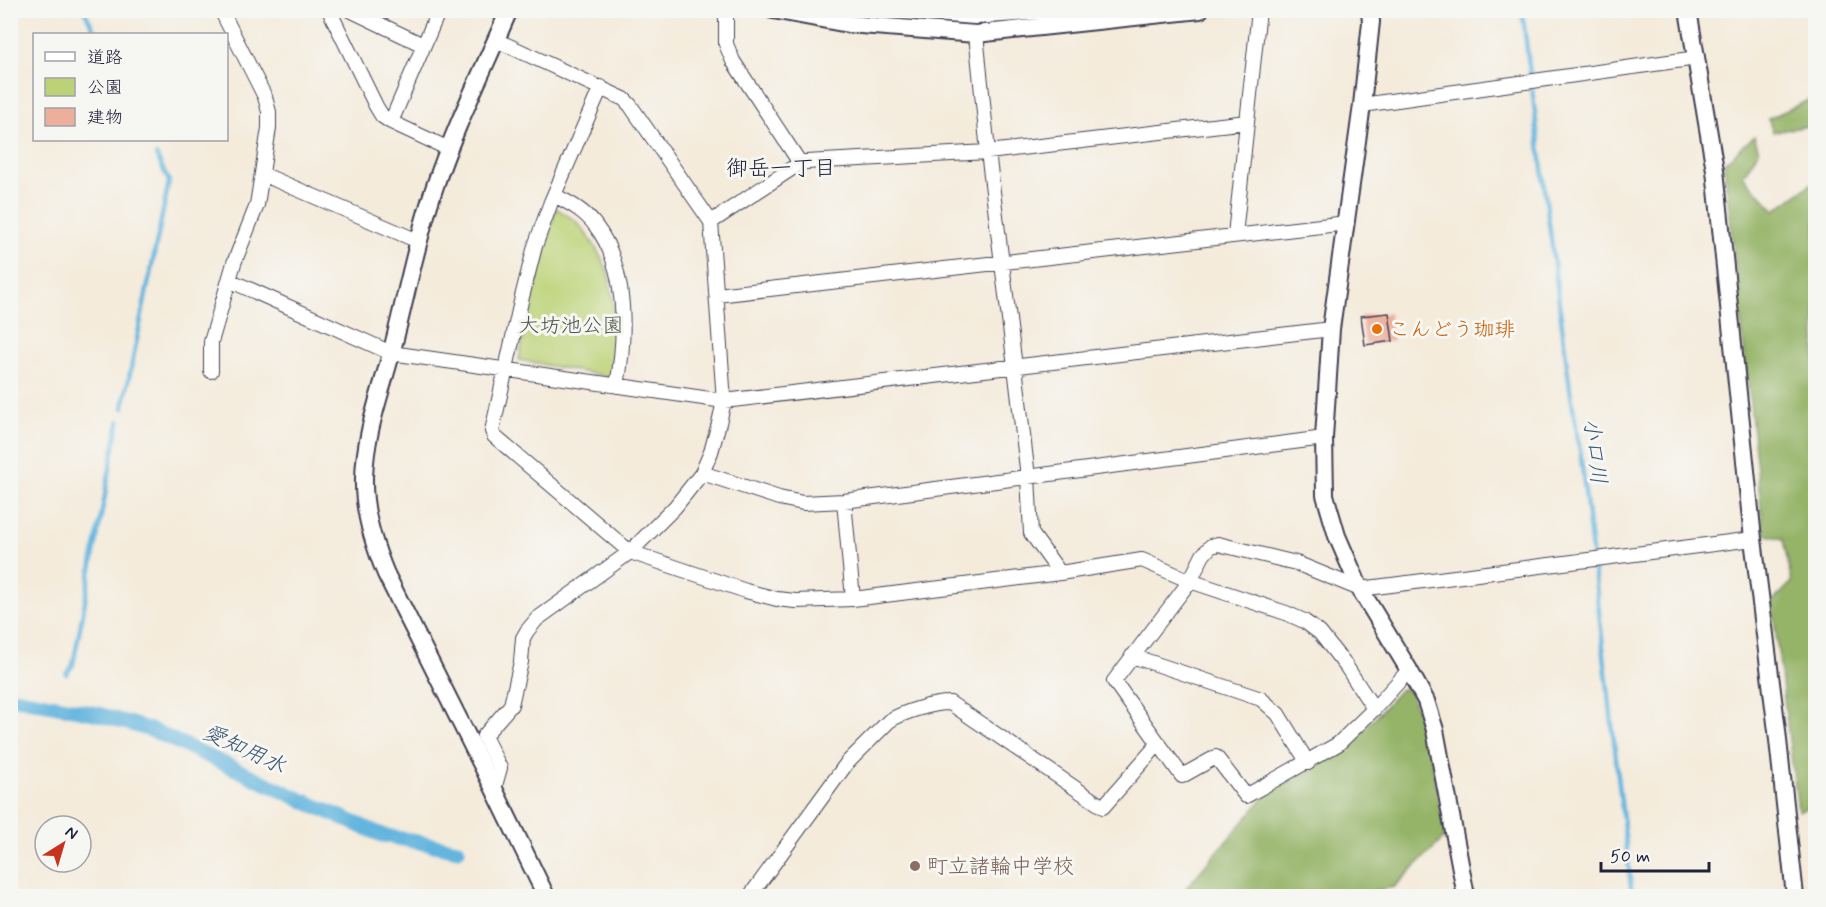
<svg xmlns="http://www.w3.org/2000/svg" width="1826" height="907" font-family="Mynerve,'Klee One',sans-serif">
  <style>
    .green { fill: #bcd276; stroke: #6f7a58; stroke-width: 1.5 }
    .forest { fill: #95b467; stroke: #5c6b51; stroke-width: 1.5 }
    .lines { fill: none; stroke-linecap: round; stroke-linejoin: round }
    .stream { stroke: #63b5de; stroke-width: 4.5 }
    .canal { stroke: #63b5de; stroke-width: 15 }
    .building { fill: #eeae9c }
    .minor-casing { stroke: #424053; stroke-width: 16 }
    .tertiary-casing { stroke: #424053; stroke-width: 20 }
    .minor { stroke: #fff; stroke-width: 14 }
    .tertiary { stroke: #fff; stroke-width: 16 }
    .food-dot { fill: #e8710a; stroke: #f6f6f2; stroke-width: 2 }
    .education-dot { fill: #8d6e63; stroke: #f6f6f2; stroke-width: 2 }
    .labels { text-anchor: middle; stroke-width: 6; stroke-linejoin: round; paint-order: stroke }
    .park-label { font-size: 21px; fill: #50574d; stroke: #f6f6f2 }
    .food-label { font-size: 21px; fill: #c56008; stroke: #f6f6f2; text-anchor: start }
    .education-label { font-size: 21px; fill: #785e54; stroke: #f6f6f2; text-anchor: start }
    .neighbourhood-label { font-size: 22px; fill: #22223b; stroke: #f6f6f2 }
    .water-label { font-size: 22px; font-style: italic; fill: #395574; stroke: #f6f6f2 }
  </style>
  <rect width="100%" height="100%" fill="#f6f6f2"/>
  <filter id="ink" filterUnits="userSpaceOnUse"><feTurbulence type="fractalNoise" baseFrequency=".0167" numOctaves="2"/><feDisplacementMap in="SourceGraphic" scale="12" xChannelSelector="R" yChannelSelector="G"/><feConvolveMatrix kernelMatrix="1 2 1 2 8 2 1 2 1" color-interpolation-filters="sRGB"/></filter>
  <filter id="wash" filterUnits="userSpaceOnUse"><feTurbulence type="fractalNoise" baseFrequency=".008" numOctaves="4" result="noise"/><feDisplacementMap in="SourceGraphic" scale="24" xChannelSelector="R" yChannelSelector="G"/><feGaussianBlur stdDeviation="1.35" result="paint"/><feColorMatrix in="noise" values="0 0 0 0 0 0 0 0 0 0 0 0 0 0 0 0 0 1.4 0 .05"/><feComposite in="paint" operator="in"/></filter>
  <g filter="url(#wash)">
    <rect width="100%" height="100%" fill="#f4ebdb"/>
    <path class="green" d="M556,208l21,14 17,23 14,26 6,38 1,60 -5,8 -91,-17 10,-54 17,-54z"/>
    <path class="forest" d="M1815,97v28l-42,7 -5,-13z
      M1754,136l5,14 -16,26 32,34 40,-29 1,624 -18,6 -26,-209 20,-20 -9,-43 -19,-5 -40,-371z
      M1401,689l8,1 13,33 11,43 12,71 -51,50 -45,9h-170l89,-103 70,-40 32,-30z"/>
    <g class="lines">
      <path class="stream" d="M84,10l12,24
        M1522,10l48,379 11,68 51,439
        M123,408l46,-227 -13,-26
        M66,674l7,-9 46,-244
        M10,744l5,-8"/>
      <path class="canal" d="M10,697l88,17 56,17 150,70 78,34 76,15"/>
    </g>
    <g id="blocks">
      <path class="building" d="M1389,313l4,28 -28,4 -4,-29z"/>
    </g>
  </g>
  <g filter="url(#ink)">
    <use href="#blocks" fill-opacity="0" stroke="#424053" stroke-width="1.5"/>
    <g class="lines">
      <g class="minor-casing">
        <path id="minor" d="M329,10l47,96 6,10 9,6
          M350,10l73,35
          M439,10l-48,112 58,27
          M726,10v34l7,17 67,102
          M976,34l12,118 27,215 13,110 3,56 29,40
          M601,87l-50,115 -16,44 -13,51 -30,134 2,5 136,116 116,39 31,8 18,2 58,-2 207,-26 82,-13 48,21 96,32 18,8 16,12 26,33 28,43
          M1362,105l335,-47
          M262,174l156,67
          M554,195c15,8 30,15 41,30 33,42 31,111 22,161
          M711,222l89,-59 6,-1 182,-10 259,-30
          M1235,235l24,-225
          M229,280l162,73 333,48 607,-72
          M717,295l630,-72
          M211,371v-29l23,-79 23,-58 12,-77v-16l-4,-15 -44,-87
          M702,473l77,25 24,5 41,-2 480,-63
          M844,501l9,98
          M1132,656l129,43 17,15 30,49
          M1409,670l-35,39 -36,35 -92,52 -30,-39 -34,19 -68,-95 76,-100 13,-26 8,-9 7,-2 78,19 64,26 393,-50
          M494,789l6,-21 -16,-32 27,-31 10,-43 2,-24 4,-7 10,-12 93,-67 45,-45 27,-34 9,-21 8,-29 5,-22 -13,-179 -81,-117 -6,-6 -128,-59
          M750,896l97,-133 42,-42c14,-9 44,-18 61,-18l153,104 56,-64"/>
      </g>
      <g class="tertiary-casing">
        <path id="tertiary" d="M509,10c-25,59 -54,116 -74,176 -19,55 -29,112 -44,168 -11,41 -26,80 -27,124 -1,33 9,65 22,96l108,215 52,107
          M773,10l75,14 128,10 224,-24
          M891,10l84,6 79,-6
          M1370,10l1,12 -9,83 -31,224 -7,109 1,57 12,41 23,53 49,81 17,31 9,29 31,166
          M1688,10l27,160 38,369 24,192 18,165"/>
      </g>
      <use href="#minor" class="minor"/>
      <use href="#tertiary" class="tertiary"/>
    </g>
  </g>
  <circle class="food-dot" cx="1377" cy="329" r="6"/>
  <circle class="education-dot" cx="915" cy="866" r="6"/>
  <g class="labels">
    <g class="park-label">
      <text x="571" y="332">大坊池公園</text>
    </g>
    <g class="food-label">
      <text x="1389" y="336">こんどう珈琲</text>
    </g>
    <g class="education-label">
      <text x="927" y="873">町立諸輪中学校</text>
    </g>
    <g class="neighbourhood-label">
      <text x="781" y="175">御岳一丁目</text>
    </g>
    <g class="water-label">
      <text transform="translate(1596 451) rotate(83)" y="8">小口川</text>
      <text transform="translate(245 748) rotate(25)" y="8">愛知用水</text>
    </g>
  </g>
  <rect width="1826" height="907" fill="none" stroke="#f6f6f2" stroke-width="36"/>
  <rect x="33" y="33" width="195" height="108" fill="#f6f6f2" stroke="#a1a1a9" stroke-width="1.5"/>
  <rect x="45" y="52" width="30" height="9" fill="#ffffff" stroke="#a1a1a9" stroke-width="1.5"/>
  <text x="87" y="63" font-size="18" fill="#22223b">道路</text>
  <rect x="45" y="78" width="30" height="18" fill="#bcd276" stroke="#a1a1a9" stroke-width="1.5"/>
  <text x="87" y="93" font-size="18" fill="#22223b">公園</text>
  <rect x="45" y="108" width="30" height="18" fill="#eeae9c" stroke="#a1a1a9" stroke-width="1.5"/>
  <text x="87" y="123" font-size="18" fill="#22223b">建物</text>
  <g transform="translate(63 844) rotate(37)"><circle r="28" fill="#f6f6f2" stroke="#a1a1a9" stroke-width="1.5"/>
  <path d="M0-4.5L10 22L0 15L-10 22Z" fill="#c8321e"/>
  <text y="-9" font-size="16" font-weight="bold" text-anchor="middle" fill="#22223b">N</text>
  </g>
  <path d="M1601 862v9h108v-9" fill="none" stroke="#22223b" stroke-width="3"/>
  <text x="1610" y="862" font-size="18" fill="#22223b" stroke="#f6f6f2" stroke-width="4.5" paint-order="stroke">50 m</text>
</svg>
